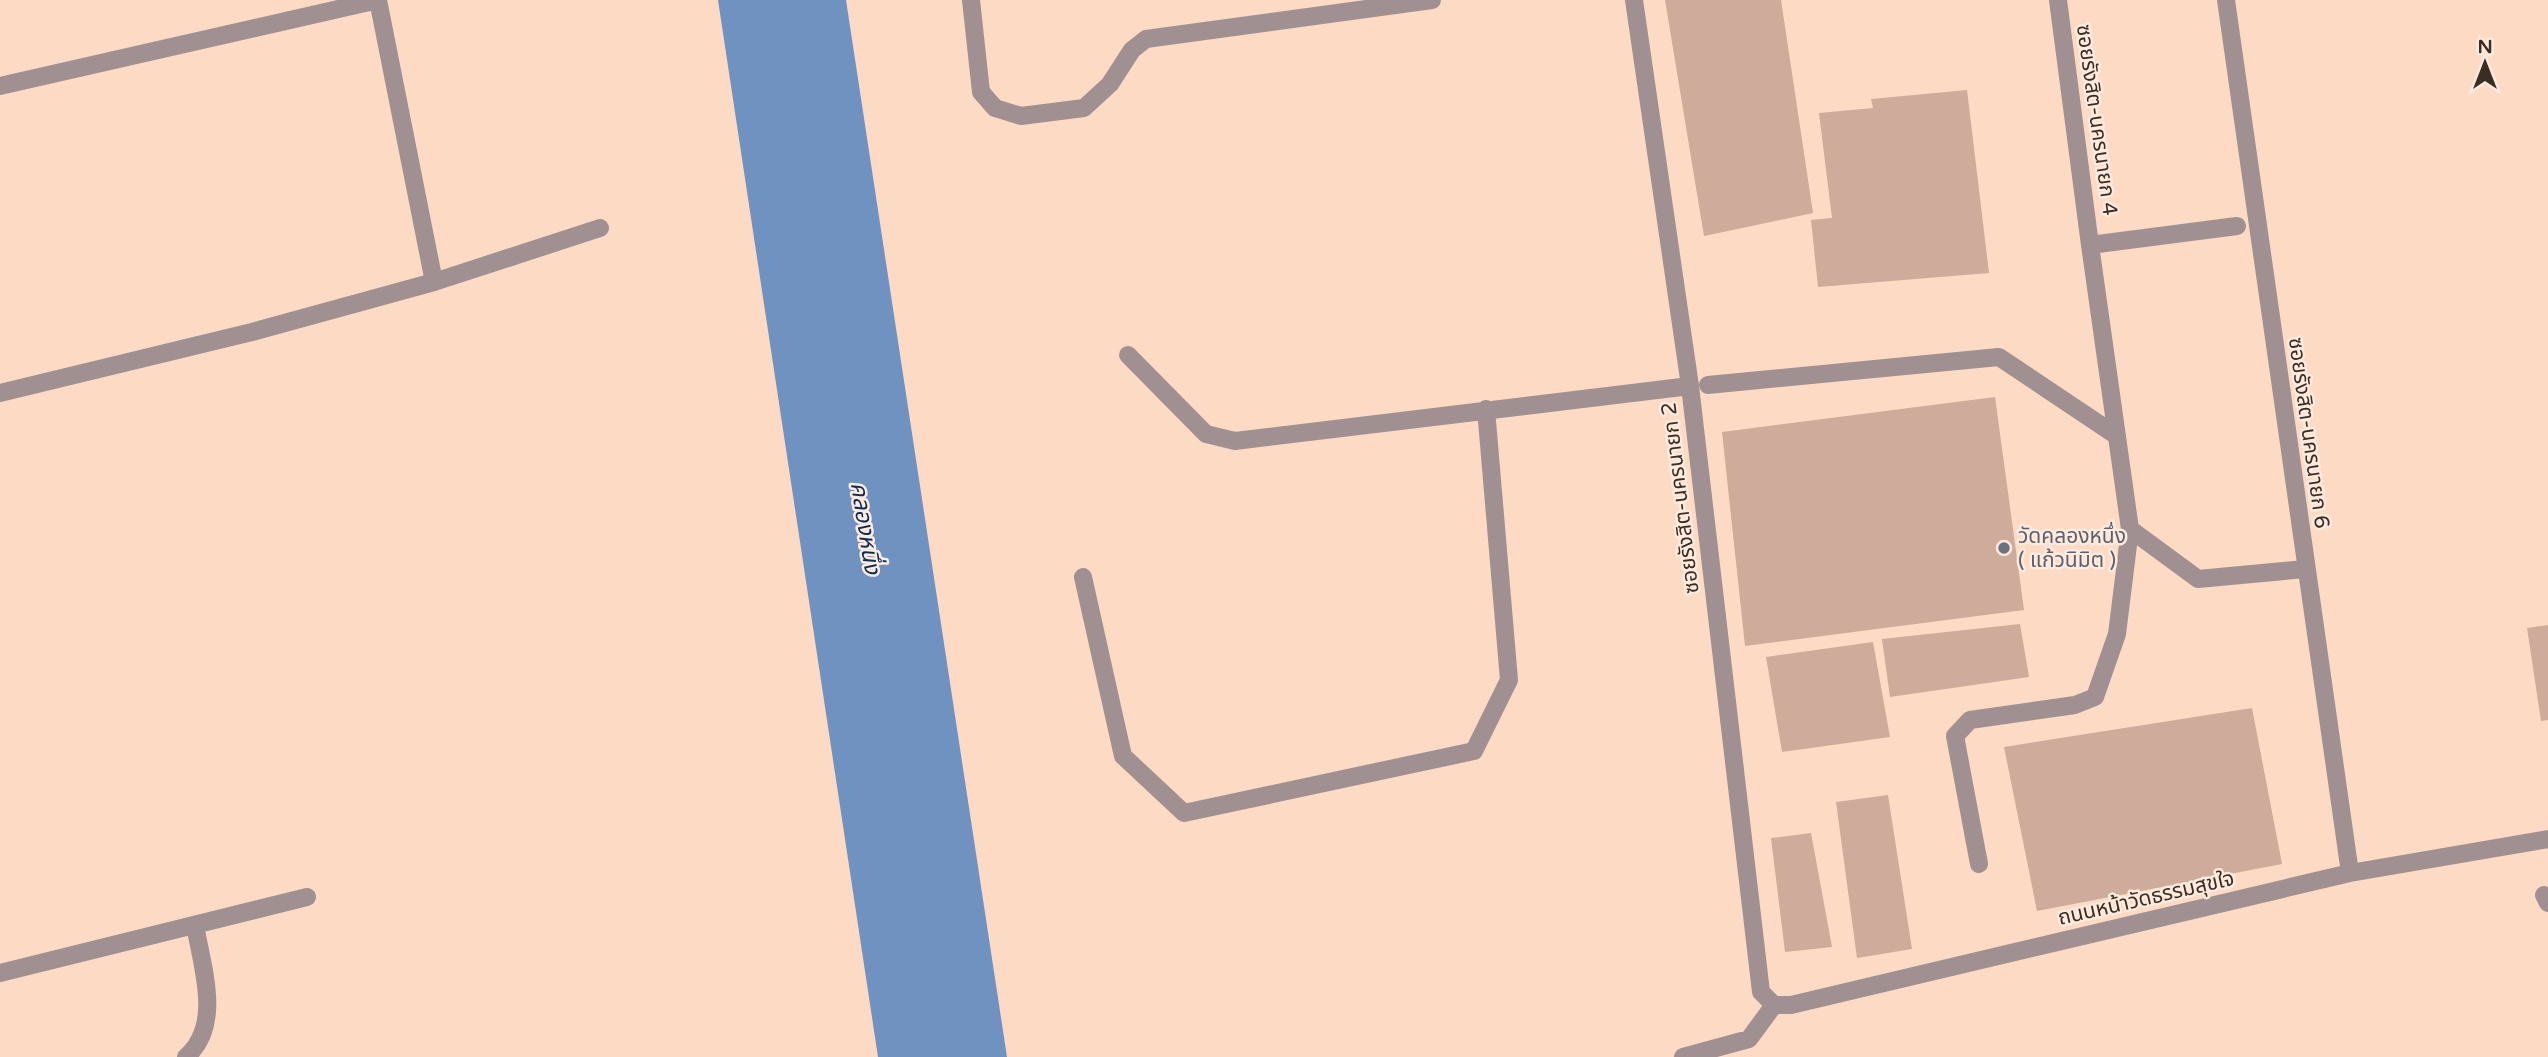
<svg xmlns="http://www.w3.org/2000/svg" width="2548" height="1057" font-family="'Varela Round','Noto Sans Thai',sans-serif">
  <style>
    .water { fill: #6f92c1 }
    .building { fill: #ceab9a }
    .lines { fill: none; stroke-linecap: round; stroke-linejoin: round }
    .lane { stroke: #a19092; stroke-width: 18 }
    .street { stroke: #a19092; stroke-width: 18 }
    .worship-dot { fill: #6b7280; stroke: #ffeadd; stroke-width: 2.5 }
    .labels { text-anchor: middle; stroke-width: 5; stroke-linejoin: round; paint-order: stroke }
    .street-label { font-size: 21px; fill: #3a2d24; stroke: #ffeadd }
    .worship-label { font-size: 21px; fill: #5b616d; stroke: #ffeadd; text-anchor: start }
    .water-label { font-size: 23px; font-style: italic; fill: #082d59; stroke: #ffeadd }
  </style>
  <rect width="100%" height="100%" fill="#fcdac4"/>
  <path class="water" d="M718,0h128l161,1057h-129z"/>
  <path class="building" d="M1665,0h116l32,213 -109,23z
    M1967,90l22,183 -171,14 -7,-67 21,-2 -13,-105 54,-5 -2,-9z
    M1995,397l29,213 -279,36 -23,-214z
    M2020,624l9,53 -139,20 -8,-58z
    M2548,625v95l-7,1 -14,-93z
    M1873,642l17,95 -108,15 -16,-95z
    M2252,708l30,156 -245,47 -33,-164z
    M1888,795l24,154 -55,9 -21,-156z
    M1811,833l21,114 -47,5 -14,-114z"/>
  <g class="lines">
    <path class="lane" d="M971,0l10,92 14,16 26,8 63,-8 26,-24 22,-34 14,-11 286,-39
      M1128,355l78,79 29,7 455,-55
      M1708,385l291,-28 118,79
      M2130,529l68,50 107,-10
      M1083,577l40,179 61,57 290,-62 35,-71 -23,-271
      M1979,864l-24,-128 15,-16 105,-15 20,-8 22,-63 13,-105 -40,-284 147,-19
      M186,1057c37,-32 16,-90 9,-132"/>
    <path class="street" d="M378,0l56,282
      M1634,0l56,386 71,606 13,13h17l559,-132 198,-34
      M2058,0l32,245
      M2226,0l124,873
      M0,86l378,-86
      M0,393l252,-61 182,-50 166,-54
      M2544,895l4,8
      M0,973l307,-76
      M1683,1057l66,-18 25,-34"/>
  </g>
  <circle class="worship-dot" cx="2004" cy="548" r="7"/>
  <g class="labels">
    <g class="street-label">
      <text transform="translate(2097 120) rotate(82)" y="7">ซอยรังสิต-นครนายก 4</text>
      <text transform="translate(2309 433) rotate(82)" y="7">ซอยรังสิต-นครนายก 6</text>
      <text transform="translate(1680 498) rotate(-97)" y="7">ซอยรังสิต-นครนายก 2</text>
      <text transform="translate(2146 898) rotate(-13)" y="7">ถนนหน้าวัดธรรมสุขใจ</text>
    </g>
    <g class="worship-label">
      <text x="2018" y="543">วัดคลองหนึ่ง<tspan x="2018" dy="24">( แก้วนิมิต )</tspan></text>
    </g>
    <g class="water-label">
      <text transform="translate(866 528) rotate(81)" y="8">คลองหนึ่ง</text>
    </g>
  </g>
  <g transform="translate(2485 63)" stroke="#ffeadd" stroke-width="5" paint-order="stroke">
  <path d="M0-5L12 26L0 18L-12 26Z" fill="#3a2d24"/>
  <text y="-10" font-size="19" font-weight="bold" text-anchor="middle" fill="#3a2d24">N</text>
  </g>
</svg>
